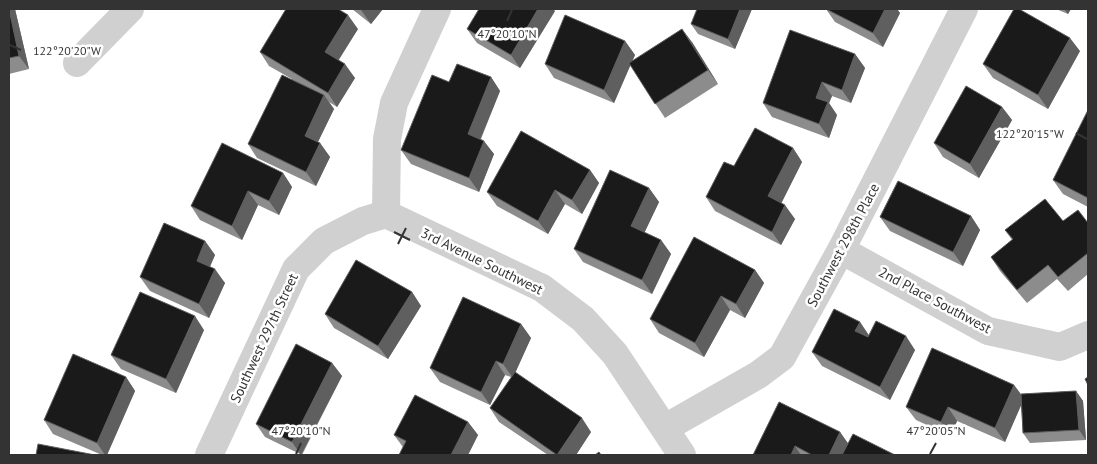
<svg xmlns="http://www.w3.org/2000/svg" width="1097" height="464" font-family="'PT Sans',sans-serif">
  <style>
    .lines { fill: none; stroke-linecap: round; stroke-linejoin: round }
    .minor { stroke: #d0d0d0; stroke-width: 28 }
    .wall { fill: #8c8c8c }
    .shaded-wall { fill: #5f5f5f }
    .building { fill: #1a1a1a; stroke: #5f5f5f }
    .ticks { fill: none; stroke: #333; stroke-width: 2 }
    .labels { text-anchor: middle; stroke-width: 5; stroke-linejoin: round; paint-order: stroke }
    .street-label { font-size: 14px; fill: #333; stroke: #fff }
    .ticks-label { font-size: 12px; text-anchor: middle; fill: #333; stroke: #fff; stroke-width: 5; stroke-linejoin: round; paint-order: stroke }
  </style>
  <rect width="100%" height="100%" fill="#fff"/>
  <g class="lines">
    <path class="minor" d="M77,63l53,-54
      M386,214l156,74 41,31 32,35 67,101
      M386,214l1,-75 7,-36 43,-94
      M841,250l147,81 72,16 28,-12
      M665,428l93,-53 24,-18 59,-107 123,-241
      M209,455l87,-186 28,-28 39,-20 23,-7"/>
  </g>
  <path class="wall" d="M9,9h6l14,60 -20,5z
    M352,9h31l-12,15z
    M752,9l-17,40 -37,-15 -7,-10z
    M826,9h71l3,4 -17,34 -48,-25z
    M1056,9h15l-3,5z
    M555,11l-35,57 -43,-25 -10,-14z
    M358,29l-20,31 17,18 -18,29 -8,-5 5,7 -16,33 2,1 10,14 -14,29 -59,-28 -9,-14 44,-65 -23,-13 -9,-14z
    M625,41l10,14 -3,6 60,-19 26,42 -53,34 -35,-53 -16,38 -60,-25 -9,-14z
    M1080,51l-32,58 -55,-31 -10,-14z
    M855,54l10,14 -14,35 -19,-7 -3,7 8,12 -8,23 -57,-21 -9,-14z
    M491,77l9,14 -19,48 13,15 -15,38 -68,-28 -10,-14 48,-68z
    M1002,107l10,13 -33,58 -36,-21 -9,-14z
    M1088,111v96l-25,-13 -10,-14z
    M793,148l9,14 -21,41 14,16 -14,26 -66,-34 -9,-14 28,-31z
    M590,170l9,13 -17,31 -17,-10 -17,30 -51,-28 -10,-14z
    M283,173l9,14 -13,28 -21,-10 -16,35 -42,-20 -9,-14z
    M649,188l10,14 -15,31 17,7 10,14 -19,40 -69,-32 -9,-13z
    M971,216l9,14 -17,36 -73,-35 -10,-14z
    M1063,221l25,2v51l-20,17 -11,-12 -30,24 -27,-32 -9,-14 21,-17 -7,-10z
    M205,241l10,14 -5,12 15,16 -16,35 -59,-27 -10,-14z
    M755,270l9,13 -19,35 -15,-8 -26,47 -45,-24 -9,-14z
    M412,292l9,14 -33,53 -54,-31 -9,-14z
    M860,322l9,13 46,15 -25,50 -68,-34 -10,-14z
    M521,324l10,14 -16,34 76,60 -15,23h-28l-49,-33 -9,-14 21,-31 -6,-2 -15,30 -50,-23 -10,-14z
    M204,330l-28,63 -55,-24 -10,-14z
    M332,363l10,13 -40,79 -37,-18 -9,-13z
    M126,377l9,14 -28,64h-5l-49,-21 -9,-14z
    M1014,385l7,9 55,-3 7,10 3,39 -56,3 -7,-10 -2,-29 -16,38 -48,-21 -6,15 -35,-16 -10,-13z
    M468,422l10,13 -10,20h-69l4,-8 -9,-12z
    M840,432l8,12 47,11h-142z"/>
  <path class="shaded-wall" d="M9,9h6l14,60 -10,-13z
    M362,9h21l-12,15 -10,-14z
    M538,9h15l2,2 -35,57 -9,-13z
    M740,9h12l-17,40 -7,-10z
    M885,9h12l3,4 -17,34 -10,-14z
    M1064,9h7l-3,5z
    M348,15l10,14 -23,37 -10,-14z
    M682,29l10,13 26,42 -10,-14z
    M1070,38l10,13 -32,58 -10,-14z
    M625,41l10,14 -21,48 -10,-13z
    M855,54l10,14 -14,35 -9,-13z
    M345,64l10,14 -18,29 -9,-14z
    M491,77l9,14 -23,56 -9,-13z
    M822,82l10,14 -3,7 8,12 -8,23 -10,-14 -3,-26z
    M324,95l10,14 -20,41 -9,-14z
    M1002,107l10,13 -33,58 -9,-14z
    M484,141l10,13 -15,38 -10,-14z
    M320,143l10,14 -14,29 -10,-14z
    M793,148l9,14 -24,48 -10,-14z
    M590,170l9,13 -17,31 -10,-14z
    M283,173l9,14 -13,28 -10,-14z
    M649,188l10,14 -18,38 -10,-14z
    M555,190l10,14 -17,30 -10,-13z
    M248,191l10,14 -16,35 -10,-14z
    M785,205l10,14 -14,26 -9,-13z
    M971,216l9,14 -17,36 -10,-14z
    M661,240l10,14 -19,40 -10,-14z
    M205,241l10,14 -9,20 -9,-14z
    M215,269l10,14 -16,35 -10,-14z
    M755,270l9,13 -19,35 -9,-14z
    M412,292l9,14 -33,53 -10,-13z
    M721,296l9,14 -26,47 -9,-14z
    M195,316l9,14 -28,63 -10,-14z
    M860,322l9,14 -4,9 -10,-14z
    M521,324l10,14 -18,40 -10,-14z
    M906,336l9,14 -25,50 -10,-13z
    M496,361l9,14 -15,30 -9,-13z
    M332,363l10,13 -41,79 -9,-13z
    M126,377l9,14 -28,64h-2l-8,-12z
    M1014,385l10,14 -19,43 -10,-14z
    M1076,391l7,10 3,39 -7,-10z
    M948,407l9,14 -6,15 -10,-14z
    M582,418l9,14 -15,23h-19z
    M468,422l10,13 -10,20h-17z
    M840,432l10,14 -4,9h-17z
    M795,446l6,9h-10z"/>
  <path class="building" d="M9,9l10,47 -10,2z
    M286,9h52l10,6 -23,37 20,12 -17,29 -68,-41z
    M479,9h59l-27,46 -44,-26z
    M697,9h43l-12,30 -37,-15z
    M826,9h59l-12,24z
    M1014,9h5l51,29 -32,57 -55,-31z
    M565,15l60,26 -21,49 -59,-26z
    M682,29l26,41 -53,34 -26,-41z
    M790,30l65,24 -13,36 -20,-8 -6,16 12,4 -9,22 -56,-21z
    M457,64l34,13 -23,57 16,7 -15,37 -68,-28 31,-75 17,7z
    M282,75l42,20 -19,41 15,7 -14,29 -58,-28z
    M966,86l36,21 -32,57 -36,-21z
    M1088,110v88l-35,-18z
    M755,128l38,20 -25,48 17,9 -13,27 -66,-35 18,-35 10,4z
    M521,131l69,39 -18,30 -17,-10 -17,31 -51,-29z
    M222,143l61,30 -14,28 -21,-10 -16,35 -41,-20z
    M610,170l39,18 -18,38 30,14 -19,40 -68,-31z
    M898,181l73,35 -18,36 -73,-35z
    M1045,199l18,22 15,-11 10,13v30l-30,24 -10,-12 -31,25 -26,-33 22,-18 -8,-9z
    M164,223l41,18 -8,20 18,8 -16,35 -59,-27z
    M694,237l61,33 -19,34 -15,-8 -26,47 -45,-24z
    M356,260l56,32 -34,54 -53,-32z
    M140,292l55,24 -29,63 -55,-24z
    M463,297l58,27 -18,40 -7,-3 -15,31 -51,-24z
    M834,309l26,13 -5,9 13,6 8,-16 30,15 -26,51 -68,-35z
    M296,344l36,19 -40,79 -36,-18z
    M932,348l82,37 -19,43 -47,-21 -7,15 -35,-15z
    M73,354l53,23 -29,66 -53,-23z
    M515,372l67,46 -25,37 -67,-47z
    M1088,377v8l-3,-6z
    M1076,391l3,39 -56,3 -2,-39z
    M415,395l53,27 -17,33h-52l7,-14 -12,-6z
    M779,402l61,30 -11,23h-17l-17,-9 -4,9h-38z
    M853,434l42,21h-53z
    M38,444l57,11h-59z
    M599,452l2,3h-6z"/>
  <path class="ticks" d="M507,21l5,-11M10,45l11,5M1076,133l11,6M394,232l16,8M398,244l8,-16M296,454l5,-11M930,454l6,-11"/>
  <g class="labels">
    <g class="street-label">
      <text transform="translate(843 245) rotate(-62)" y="5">Southwest 298th Place</text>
      <text transform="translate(482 261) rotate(26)" y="5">3rd Avenue Southwest</text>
      <text transform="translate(935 300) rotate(28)" y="5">2nd Place Southwest</text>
      <text transform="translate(264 338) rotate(-65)" y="5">Southwest 297th Street</text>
    </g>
  </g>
  <g class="ticks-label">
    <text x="507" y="38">47°20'10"N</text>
    <text x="67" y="55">122°20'20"W</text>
    <text x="1030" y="138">122°20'15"W</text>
    <text x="301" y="435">47°20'10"N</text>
    <text x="936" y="435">47°20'05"N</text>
  </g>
  <rect width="1097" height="464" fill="none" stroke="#333333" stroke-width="20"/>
</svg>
